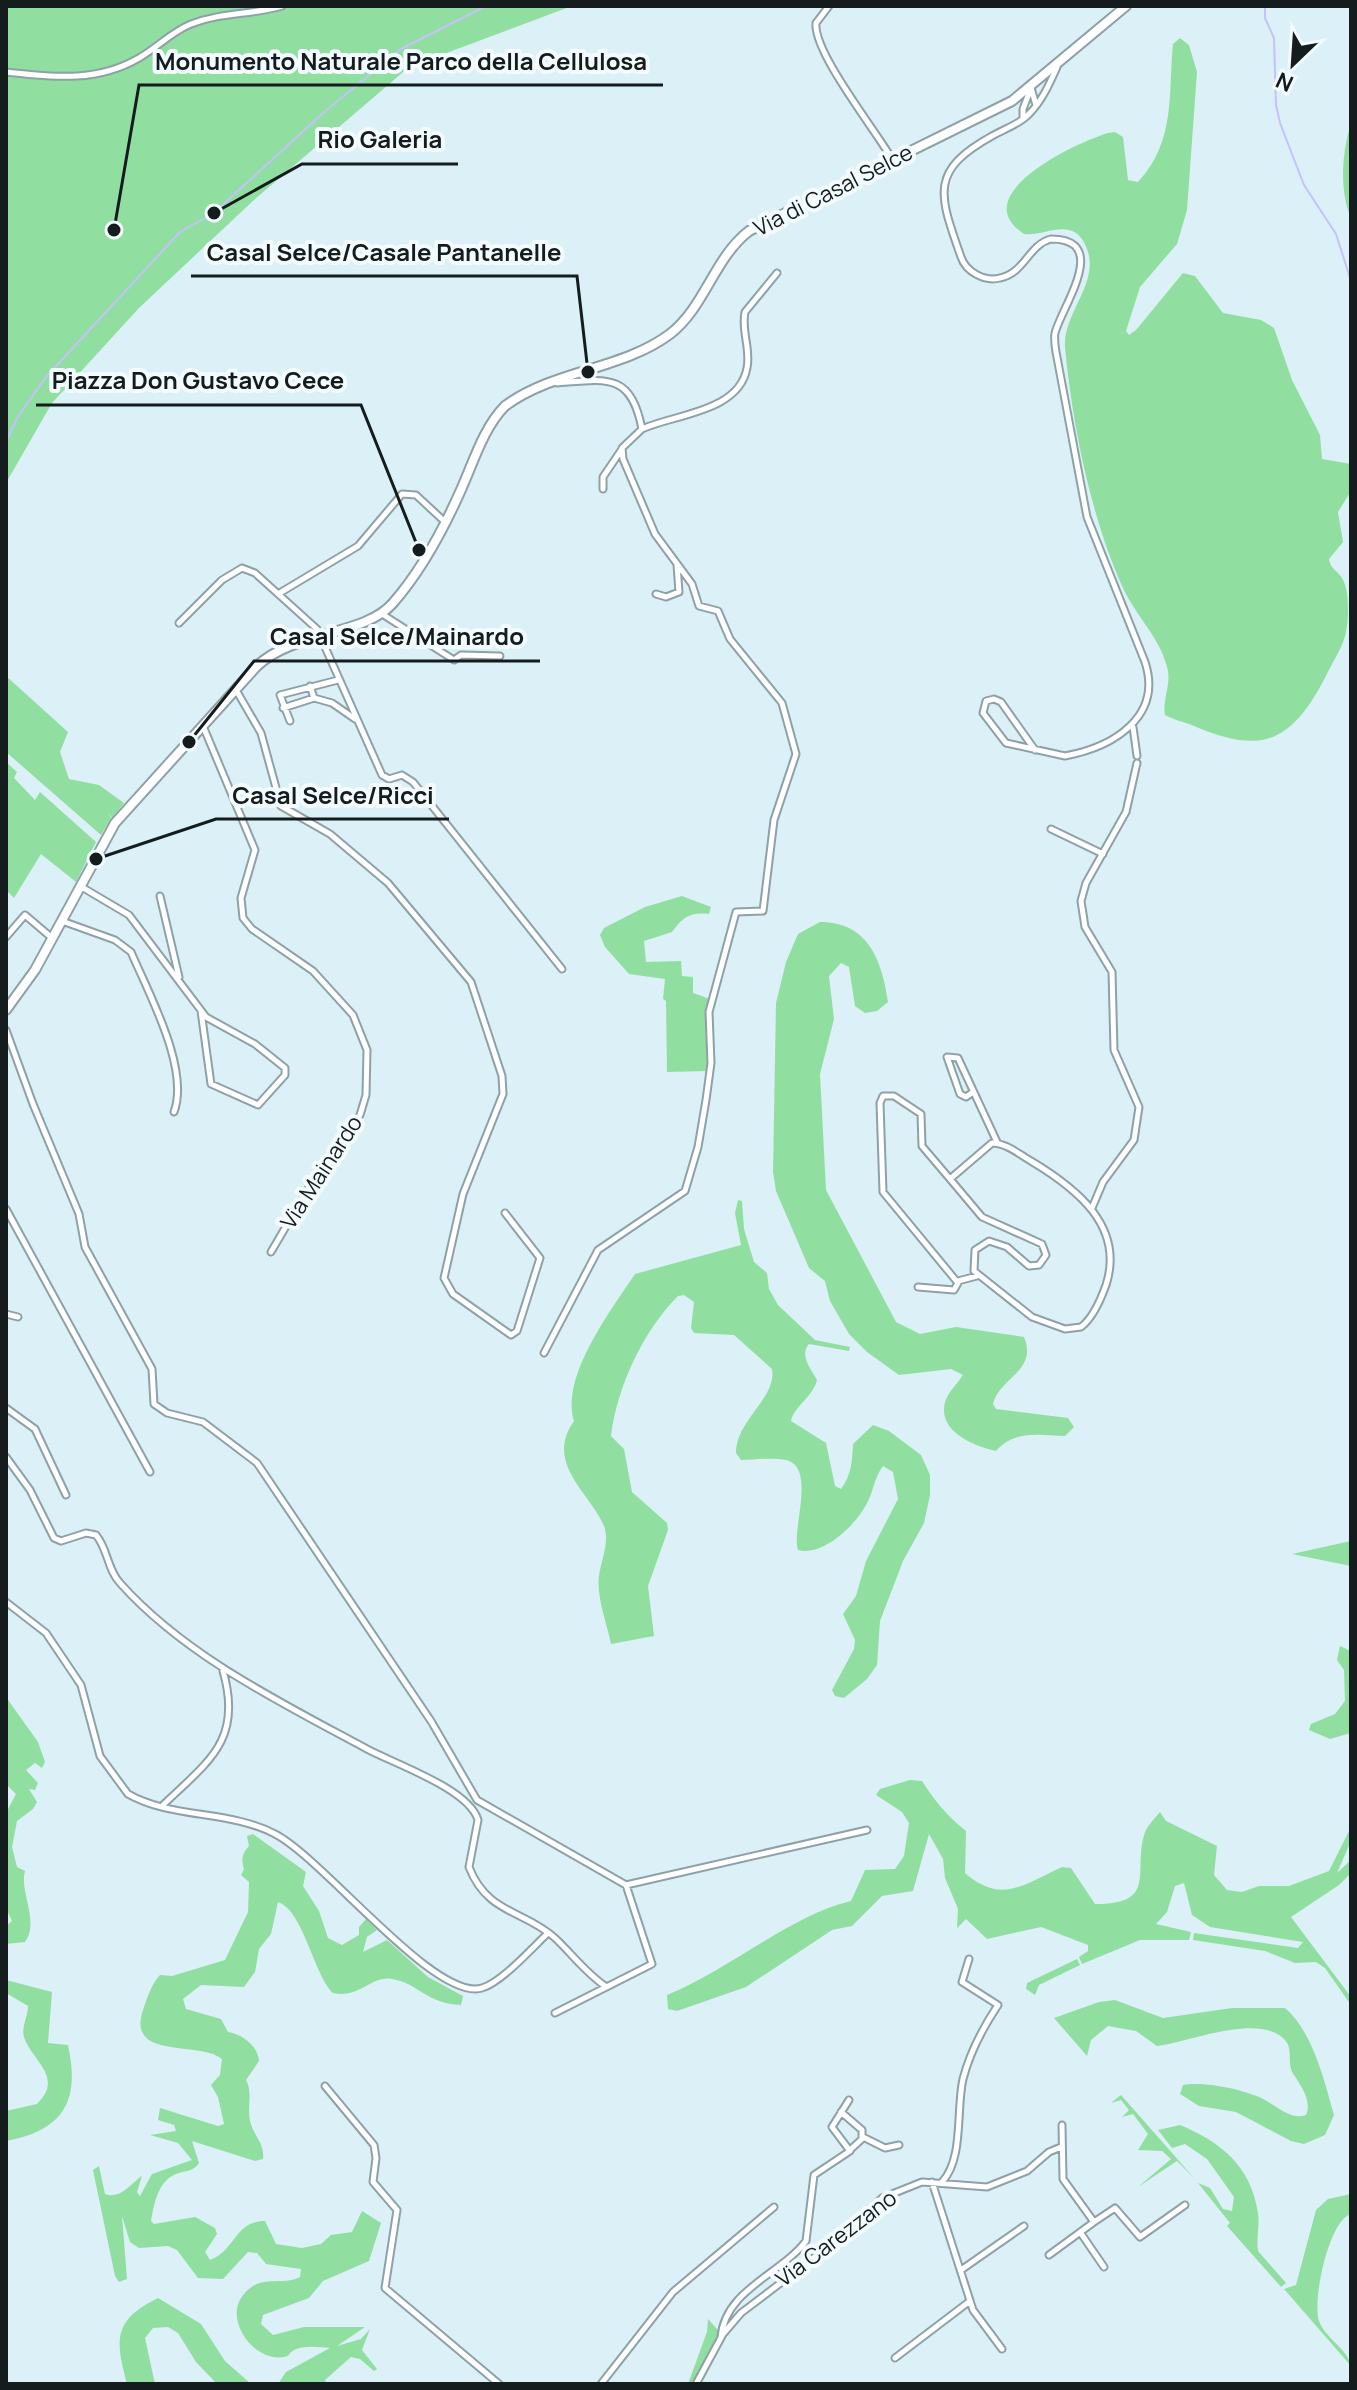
<svg xmlns="http://www.w3.org/2000/svg" width="1357" height="2390" font-family="Manrope,sans-serif">
  <style>
    .green { fill: #90dfa1 }
    .lines { fill: none; stroke-linecap: round; stroke-linejoin: round }
    .stream { stroke: #c4c2f9; stroke-width: 2 }
    .minor-casing { stroke: #8ea1a7; stroke-width: 9 }
    .secondary-casing { stroke: #8ea1a7; stroke-width: 12 }
    .minor { stroke: #fff; stroke-width: 5 }
    .secondary { stroke: #fff; stroke-width: 8 }
    .labels { text-anchor: middle; stroke-width: 8; stroke-linejoin: round; paint-order: stroke }
    .street-label { font-size: 22px; fill: #151c1e; stroke: #f3fbfe }
    .leader { fill: none; stroke: #151c1e; stroke-width: 3 }
    .callout-dot { fill: #151c1e; stroke: #f3fbfe; stroke-width: 3 }
    .callout-label { font-size: 24px; text-anchor: middle; font-weight: bold; fill: #151c1e; stroke: #f3fbfe; stroke-width: 8; stroke-linejoin: round; paint-order: stroke }
  </style>
  <rect width="100%" height="100%" fill="#dcf0f7"/>
  <path class="green" d="M6,6h566l-163,61 -154,132 -116,109 -87,95 -46,80z
    M1180,38l9,7 8,27 -10,138 -10,34 -37,43 -14,44 3,4 7,-5 47,-57 12,3 28,37 38,7 13,8 18,52 28,55 2,24 29,5v27l-13,21 5,30 -14,17c1,10 8,11 13,19 6,10 6,24 6,36 -1,30 -10,37 -22,62 -34,65 -62,80 -132,50 -10,-4 -20,-6 -29,-11 -3,-16 7,-31 2,-48 -7,-29 -31,-51 -44,-79 -32,-70 -51,-164 -58,-241 -2,-34 35,-64 22,-98 -13,-35 -41,-12 -63,-15 -60,-39 53,-92 84,-101l7,-1 8,5 5,43 10,2c38,-41 30,-87 35,-138z
    M1351,124v94c-12,-27 -9,-67 0,-94z
    M6,676l62,56 -8,20 9,27 30,6 25,18 -12,15 -4,-5 3,5 -10,17 -95,-83z
    M6,762l11,10 -3,6 21,22 5,-8 56,50 -20,40 -35,-28 -27,44 -8,-8z
    M682,896l29,11 -2,7c-19,-2 -26,3 -37,18l-28,9 2,21 35,-1 1,15 11,1v16l17,6 -4,27 2,45 -41,1 -1,-71 -3,-2 2,-20 -36,-5 -24,-27 -5,-12 4,-7 41,-21z
    M820,922c48,0 62,38 68,80l-11,9 -12,2 -10,-7 -6,-39 -8,-4 -12,13 5,43 -14,55 6,116 70,132 24,12 36,-7 68,10c14,34 -24,40 -31,67l3,5 72,9 6,9 -9,9c-26,-1 -51,-6 -69,15 -21,-5 -59,-19 -51,-49 3,-10 13,-19 18,-27l-12,-6 -52,6 -32,-23 -18,-18 -19,-33 -5,-20 -16,-13 -33,-77 -3,-19 3,-169 10,-41 12,-28z
    M738,1200l4,1 2,28 10,33 13,11 2,16 9,16 37,35 35,7 -1,4 -40,-7c-10,11 2,25 8,36 -4,17 -23,26 -26,41l35,22 9,43 6,3c11,-15 11,-28 12,-45l20,-19 16,6 32,24 9,20v20l-6,28 -21,38 -23,60 -3,44 -10,14 -23,19 -9,-2 -3,-6 22,-41 1,-9 -12,-26 13,-18 10,-35 32,-62 -5,-27 -10,-6c-8,10 -9,23 -15,35 -10,22 -44,56 -70,49 -7,-19 19,-83 -12,-90 -13,-3 -31,0 -45,0l-5,-7c0,-33 41,-55 36,-84l-38,-34 -40,-2 -3,-5 3,-26 -10,-7 -6,1c-35,35 -61,91 -67,140l13,13 8,43 35,31 1,7 -20,56 6,50 -43,8c-4,-20 -15,-48 -12,-68 2,-16 11,-34 5,-50 -14,-33 -60,-63 -30,-105 -14,-44 37,-111 61,-147l106,-29 -6,-32z
    M1351,1541v25l-59,-12z
    M1340,1646l11,5v82l-21,6 -21,-9 2,-6 24,-10 10,-13 -1,-31 -7,-10z
    M6,1697l32,45 7,20 -3,6 -7,-5 -9,7 12,13 -3,7 -6,-1 8,13 -4,7 -16,12 -5,26 5,20 8,4c-6,20 15,51 0,71l-19,2v-18l6,-5 -6,-13v-95l10,-19 -10,-10z
    M910,1780l12,1c12,19 26,36 44,50l-1,42c36,32 60,11 97,-6l9,1 24,36c64,0 37,-32 50,-72 3,-7 10,-14 15,-20l6,9 51,25 -3,29 13,15 15,2 17,-6h30l40,-15 22,-44v14l-14,32 14,-13v13l-12,12 -48,32 60,80v8l-26,-37 -9,-6 -21,1 -30,-12 -72,-11 1,-7 104,15 5,-6 -93,-15 -18,-12 -8,-32 -9,3 -8,26 -11,12 35,8 -2,8h-49l-58,24 -3,-7 9,-6v-6l-47,-18 -54,12 -21,-20 -9,9 1,-19 -13,-31 -2,-19 -14,-25 -16,57 -31,5 -30,30 -20,4 -86,57 -69,24 -9,-2 -1,-14c62,-25 124,-80 184,-94l14,-31 30,-1 9,-13 5,-33 -7,-11 -26,-17 4,-6z
    M253,1834l53,38 -3,14 16,25 9,27 14,7 17,-10v-8l7,-8 11,11 -10,7 -4,15 24,-12 41,37 35,19 -2,9c-34,-1 -43,-22 -69,-26 -21,-4 -32,20 -59,14 -19,-18 -30,-83 -55,-91l-7,32 -12,15 -4,23 -11,15 -43,-2 -18,14 3,10 35,10 7,13c14,2 30,14 31,29l-13,19c7,13 1,27 4,41 3,14 15,22 13,38l-8,2 -63,-20 7,22c-6,9 -13,7 -23,11 -18,7 -22,30 -25,47l3,3 41,-7 20,11 2,6 -12,18 5,8c25,-9 25,-39 55,-39l11,23 26,4 19,-4 10,-9 21,-3 10,-21 19,12 -12,38 -46,20 -14,17 -46,17 -2,9 12,11 31,-8h61l-28,19 24,-7 9,-10 -8,21 15,19 -3,2 -14,-12 -9,-2 -26,23 2,4h-49l8,-12 44,-24c-11,-1 -27,-3 -36,2 -8,5 -2,5 -10,7 -23,4 -45,-19 -47,-40 -2,-12 5,-24 16,-31 15,-9 32,-1 47,-9l1,-8 -35,-5 -9,-11 -9,-1 -25,27 -25,-1 -21,-28 -9,-4 -29,2 -9,-6 -8,-26 5,63 -8,3 -4,-6 -22,-106 6,-4 6,28c16,6 27,-12 37,-18l-5,16 3,4 12,-22 40,-14 -14,-17 -28,-8 26,-4 -2,-6 -16,-5 2,-12 58,18 6,-2 -6,-27 -7,-12 9,-10 2,-16c-23,-19 -96,2 -79,-49 4,-12 9,-27 17,-35l12,1 53,-16 23,-48 1,-30 -8,-7 3,-6c-3,-9 -2,-16 5,-23l-2,-10z
    M1077,1959l3,6 -41,20 -4,10 -9,-6 1,-6z
    M6,1980l46,12 -4,51 20,2c12,55 -3,85 -62,96v-30l31,-7c28,-27 -6,-44 -13,-67 -3,-9 4,-21 4,-31l-22,-13z
    M1115,2000l48,18 69,-10h53c28,24 39,72 49,107l-9,20 -21,9 -13,-3 -55,-29 -37,-6 -19,-12 3,-9c20,-4 58,4 76,12 15,6 30,24 47,18 6,-13 -4,-28 -12,-40 -8,-11 0,-25 -9,-35 -26,-28 -95,2 -128,6l-21,-15 -28,-5 -17,14 -4,16 -33,-38 45,-16z
    M1121,2095l73,83 -17,-17 -39,26 33,-28 -9,-8 -24,-1 10,-16 -15,-20 -11,3 7,-7 -8,-10 -10,3z
    M1180,2125c41,17 71,41 78,88 2,13 -2,25 0,38l28,32 -5,4 -54,-61 3,-3 -32,-40 12,5 13,21 9,2 2,-14 -27,-38 -22,-15 -13,4 -14,-18z
    M1351,2194v20c-22,6 -39,86 -32,107 6,17 28,27 32,45l-67,-77 12,-4 20,-75 12,-11z
    M158,2298l43,26 24,37 26,23h-34l-21,-22 -18,-29 -10,-6 -15,1 -8,10 10,46h-28c-12,-44 -14,-64 31,-86z
    M708,2319l10,11c-2,16 -15,48 -30,54l19,-52z"/>
  <g class="lines">
    <path class="stream" d="M1265,6v12l9,20 2,67 4,18 24,62 32,49 15,47
      M6,442l11,-24 29,-41 134,-145 34,-19 109,-100 78,-64 85,-43"/>
    <g class="minor-casing">
      <path id="minor" d="M829,6l-13,17c-3,29 60,108 76,136
        M6,72c47,5 90,11 133,-14 18,-10 32,-26 52,-34 31,-12 61,-9 91,-18
        M1031,88l5,17
        M1023,118v-9l8,-21
        M642,429c33,-15 97,-17 105,-61 4,-19 -6,-37 -2,-56l32,-39
        M603,489v-12l19,-28
        M278,594l80,-48 44,-52 14,1 29,27
        M656,594l10,3 13,-5 -2,-27
        M382,614l72,46 7,-5 39,1
        M179,623l43,-43 20,-12 13,5 62,56 65,146 7,4 13,-4 11,7 149,187
        M310,686l4,12 18,5 23,16
        M236,690l25,43 20,73 49,28 58,49 83,99 31,94 1,18 -40,100 -19,84 9,16 58,41 6,-4 23,-73 -35,-45
        M283,708l31,-10
        M290,721l-10,-26 58,-15
        M203,726l52,124 -14,48 2,20 9,11 61,42 40,44 14,35 -1,45 -6,20 -41,55 -48,82
        M1133,727l4,29
        M1035,750l-34,-48 -7,-3 -8,2 -3,12 23,30 59,13c48,-9 98,-39 80,-94l-58,-145 -31,-165c-1,-6 -2,-13 -1,-19 6,-25 57,-94 -4,-94 -23,6 -26,34 -51,39 -15,4 -34,-6 -39,-21 -22,-63 -32,-86 31,-121 12,-7 28,-12 37,-22 13,-13 21,-31 28,-47
        M1051,829l52,25
        M80,886l49,29 77,102 49,27 30,24v7l-27,30 -47,-21 -10,-73
        M160,896l19,81
        M62,921l53,19 16,12c18,42 59,117 43,160
        M6,937l19,-22 27,23
        M6,1030l27,74 46,110 6,33 67,122 2,35 13,9 36,9 54,41 174,258 46,79 149,85 241,-55
        M973,1092l-7,5 -6,-3 -13,-37 11,1 39,84
        M992,1143c14,0 27,11 39,18 45,27 94,65 75,124 -5,14 -13,33 -25,42l-16,2 -33,-12 -58,-46 1,-21 14,-9 18,6 22,19 10,-1 7,-10 -4,-11 -60,-27 -32,-38z
        M1092,1208l11,-26 31,-42 5,-33 -25,-57 -2,-78 -27,-45 -4,-26 5,-18 40,-71 11,-49
        M6,1209l144,263
        M958,1281l19,-5
        M918,1287l36,3 4,-7 -75,-91 -3,-89 3,-7h11l27,18 1,32 28,33
        M6,1314l12,3
        M544,1353l54,-103 87,-59 13,-44 8,-47 5,-37 -2,-51 27,-100 27,-1 11,-91 22,-66 -14,-51 -52,-64 -12,-28 -19,-5 -7,-22 -37,-50 -32,-75 -1,-11 20,-19c-11,-57 -36,-50 -85,-46
        M6,1408l29,21 31,66
        M6,1457l24,33 24,48 7,3 25,-8 10,2c12,14 11,34 24,48 65,73 162,120 247,166 28,15 102,40 111,71l-9,47c18,47 55,43 86,71 17,16 30,34 50,48
        M6,1602l40,31 35,52 19,71 28,38c44,25 102,16 147,40 49,25 160,168 207,154 20,-6 50,-40 66,-55
        M163,1805c46,-44 80,-65 60,-134
        M555,2013l97,-49 -26,-79
        M325,2086l49,59 2,13 -3,24 24,28 -12,78 114,96
        M841,2112l21,18v9l-12,11
        M863,2137l22,11 14,-3
        M932,2182l41,128 29,39
        M942,2182c22,-23 14,-73 21,-103 7,-27 19,-50 35,-74l-36,-23 7,-23
        M1094,2222l21,-14 25,29 45,-32
        M1080,2232l24,35
        M1049,2255l45,-33 -31,-43 -1,-54
        M961,2270l63,-44
        M721,2337c4,-47 60,-63 85,-96l8,-66 36,-24 -18,-24 17,-27
        M895,2358l75,-57
        M601,2384l72,-92 101,-85
        M696,2384l27,-50 18,-21 79,-60 62,-55 40,-16 65,5 40,-16 22,-19 12,-5"/>
    </g>
    <g class="secondary-casing">
      <path id="secondary" d="M6,1010l29,-40 80,-147 141,-156c36,-36 109,-31 137,-64 28,-32 50,-73 67,-111 13,-28 23,-64 45,-86 48,-36 117,-36 165,-72 35,-27 44,-76 79,-103l263,-130 114,-95"/>
    </g>
    <use href="#minor" class="minor"/>
    <use href="#secondary" class="secondary"/>
  </g>
  <g class="labels">
    <g class="street-label">
      <text transform="translate(833 190) rotate(-27)" y="8">Via di Casal Selce</text>
      <text transform="translate(321 1172) rotate(-57)" y="8">Via Mainardo</text>
      <text transform="translate(836 2238) rotate(-37)" y="8">Via Carezzano</text>
    </g>
  </g>
  <path class="leader" d="M114 230L139 85H663M214 213L302 164H458M588 372L577 276H191M419 550L361 405H36M189 742L254 661H540M96 859L216 819H449"/>
  <g class="callout-dot">
    <circle cx="114" cy="230" r="8"/>
    <circle cx="214" cy="213" r="8"/>
    <circle cx="588" cy="372" r="8"/>
    <circle cx="419" cy="550" r="8"/>
    <circle cx="189" cy="742" r="8"/>
    <circle cx="96" cy="859" r="8"/>
  </g>
  <g class="callout-label">
    <text x="401" y="70">Monumento Naturale Parco della Cellulosa</text>
    <text x="380" y="148">Rio Galeria</text>
    <text x="384" y="261">Casal Selce/Casale Pantanelle</text>
    <text x="198" y="389">Piazza Don Gustavo Cece</text>
    <text x="397" y="645">Casal Selce/Mainardo</text>
    <text x="333" y="804">Casal Selce/Ricci</text>
  </g>
  <rect width="1357" height="2390" fill="none" stroke="#151c1e" stroke-width="16"/>
  <g transform="translate(1293 64) rotate(205)" stroke="#f3fbfe" stroke-width="6" paint-order="stroke">
  <path d="M0-6L14 30L0 20L-14 30Z" fill="#151c1e"/>
  <text y="-12" font-size="22" font-weight="bold" text-anchor="middle" fill="#151c1e">N</text>
  </g>
</svg>
